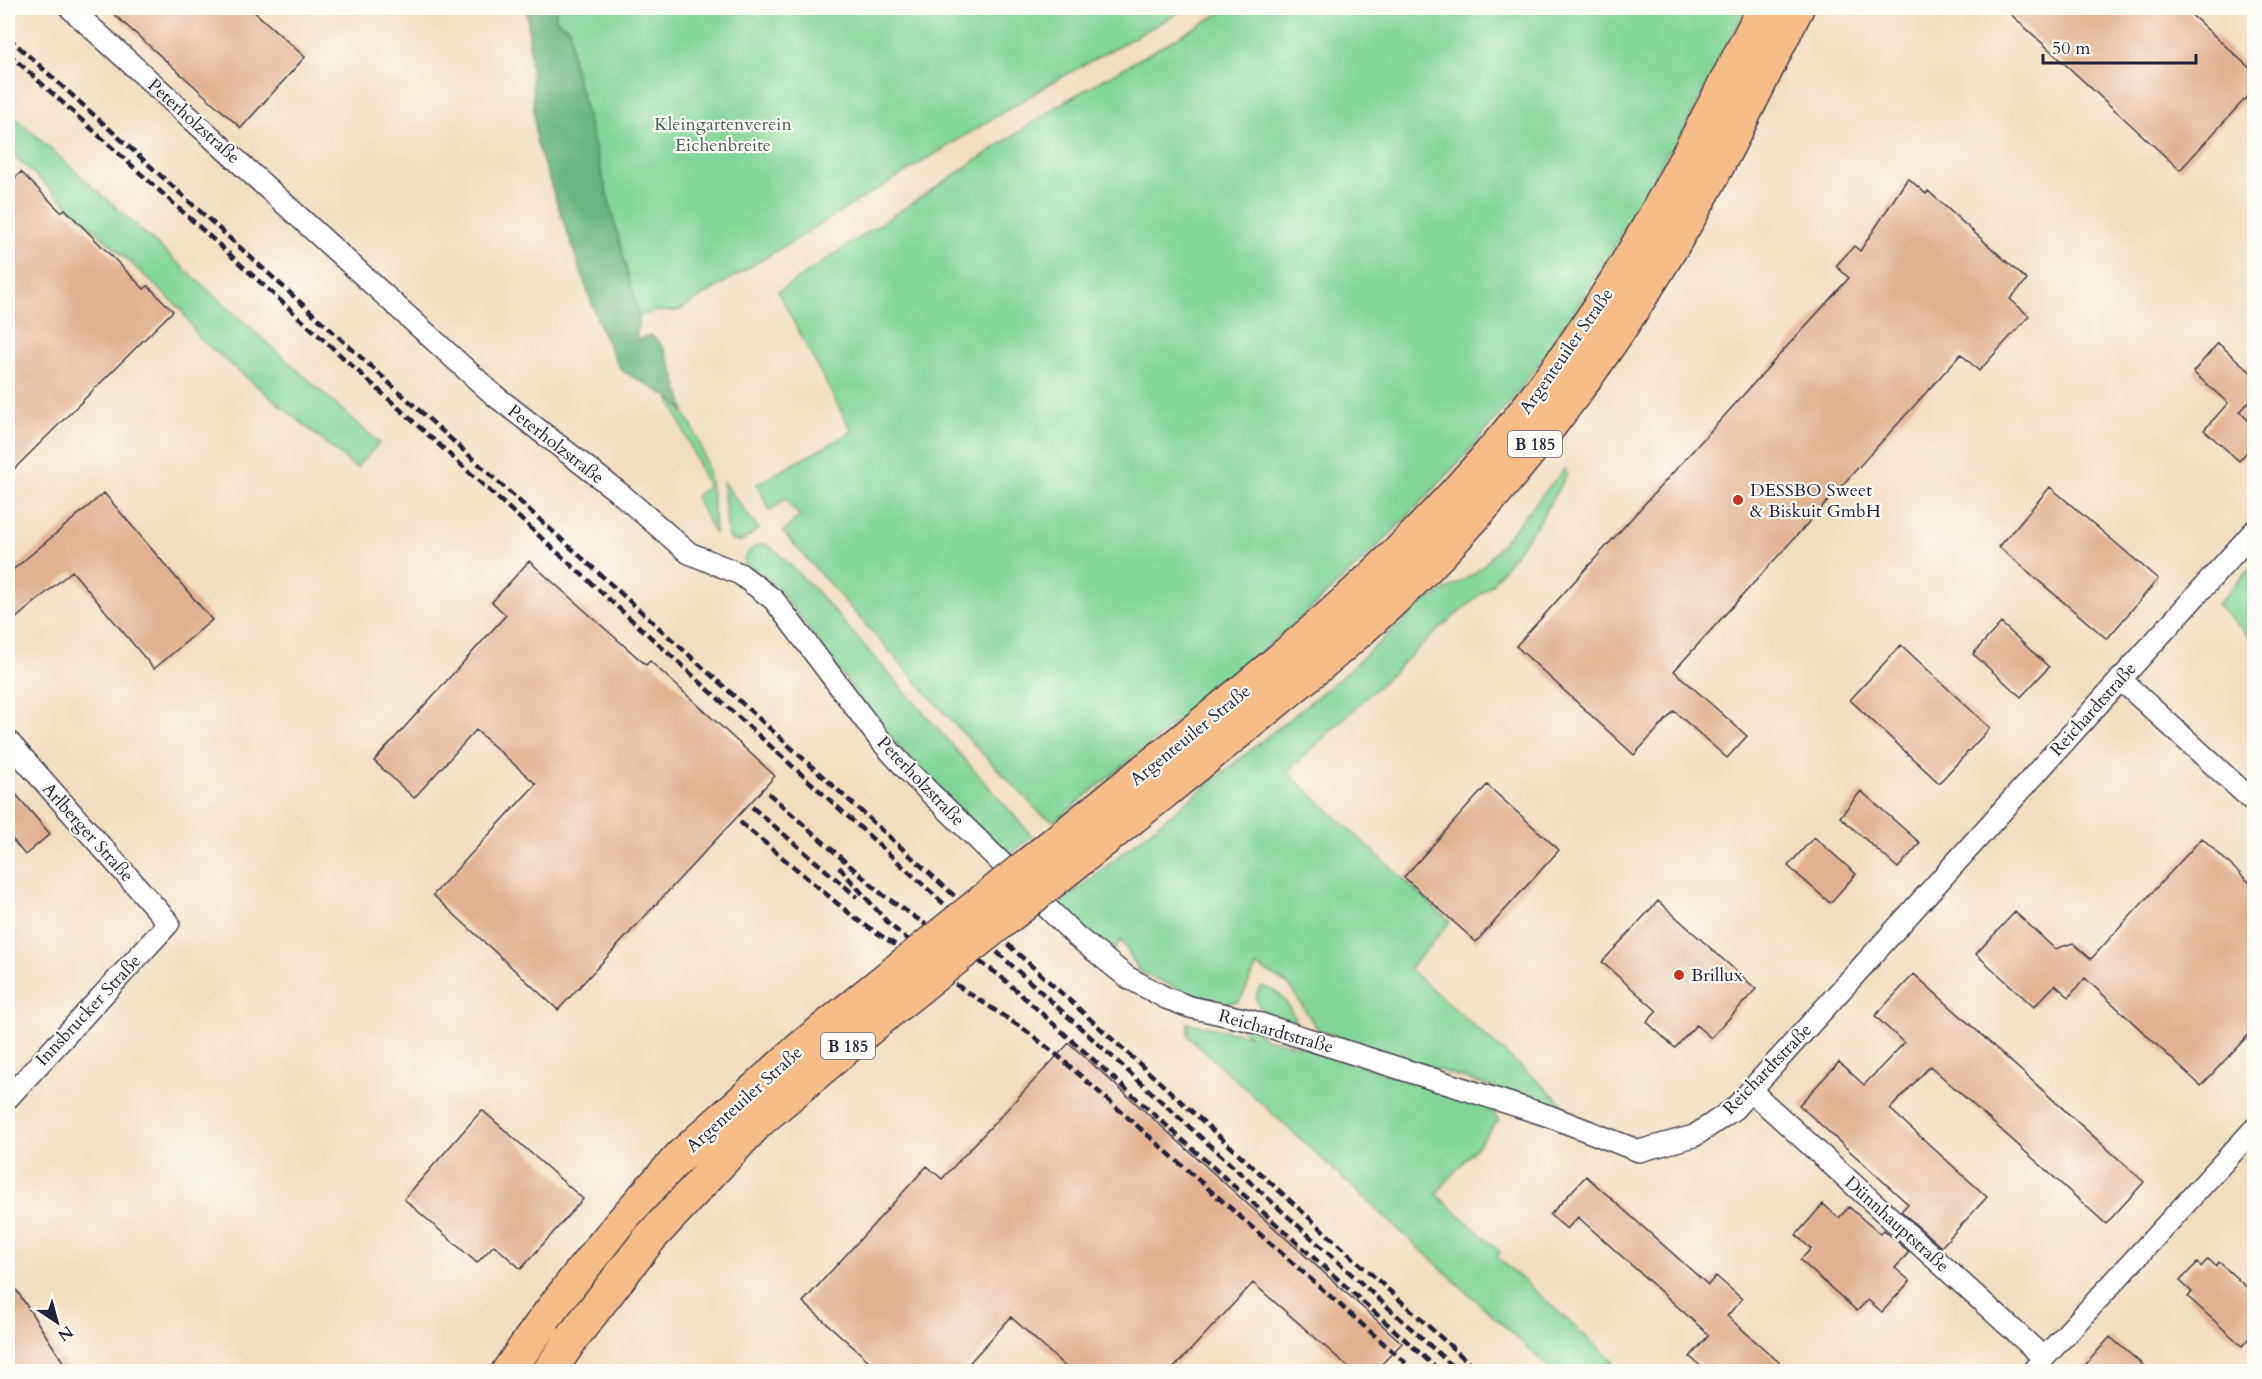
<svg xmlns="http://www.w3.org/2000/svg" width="2262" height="1379" font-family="Cardo,serif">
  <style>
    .green { fill: #82d598; stroke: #527c6a; stroke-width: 1.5 }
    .forest { fill: #69b680; stroke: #466c5e; stroke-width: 1.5 }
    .building { fill: #e2b290 }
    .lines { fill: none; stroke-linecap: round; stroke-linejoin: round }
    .street-casing { stroke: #413e4f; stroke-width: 24 }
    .primary-casing { stroke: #413e4f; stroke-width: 36 }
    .street { stroke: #fff; stroke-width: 21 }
    .primary { stroke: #f7bd88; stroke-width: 33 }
    .rail { stroke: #22223b; stroke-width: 4.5; stroke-dasharray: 9 4.5; stroke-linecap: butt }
    .primary-bridge-casing { stroke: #413e4f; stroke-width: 36; stroke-linecap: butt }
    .primary-bridge { stroke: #f7bd88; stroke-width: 33 }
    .poi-dot { fill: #c8321e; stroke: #fdfcf7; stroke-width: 2 }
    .labels { text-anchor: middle; stroke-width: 4.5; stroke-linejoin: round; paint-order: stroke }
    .shield { fill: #fdfcf7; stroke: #646373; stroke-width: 1.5 }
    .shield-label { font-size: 16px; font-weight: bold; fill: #22223b }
    .street-label { font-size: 18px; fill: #22223b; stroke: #fdfcf7 }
    .park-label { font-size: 18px; fill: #44615c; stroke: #fdfcf7 }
    .poi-label { font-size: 18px; fill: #22223b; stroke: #fdfcf7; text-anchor: start }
  </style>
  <rect width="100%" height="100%" fill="#fdfcf7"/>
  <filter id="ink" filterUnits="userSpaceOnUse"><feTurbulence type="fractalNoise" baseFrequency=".0167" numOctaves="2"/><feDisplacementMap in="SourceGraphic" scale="12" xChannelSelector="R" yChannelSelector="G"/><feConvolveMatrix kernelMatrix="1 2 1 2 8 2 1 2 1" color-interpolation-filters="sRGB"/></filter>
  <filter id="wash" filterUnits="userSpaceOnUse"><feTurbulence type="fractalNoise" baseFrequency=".008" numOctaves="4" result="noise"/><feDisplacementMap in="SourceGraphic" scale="24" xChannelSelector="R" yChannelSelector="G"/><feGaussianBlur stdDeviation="1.35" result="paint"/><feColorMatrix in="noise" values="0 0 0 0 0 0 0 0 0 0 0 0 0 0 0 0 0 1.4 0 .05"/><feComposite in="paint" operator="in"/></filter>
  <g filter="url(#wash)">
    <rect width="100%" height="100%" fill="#f1debf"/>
    <path class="green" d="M556,8h631l-136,75 -373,228h-24l-15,6 -67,-258 -2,-30 -15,-9z
      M1229,8h517l-73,143 -4,-1c-44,79 -88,159 -143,231 -132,173 -305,304 -471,440l-14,-7 -83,-86 -175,-196 17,-16 -15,-17 -15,12 -13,-27 95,-52 -74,-140 286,-190z
      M8,111l371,332 -23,25 -157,-130 -18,-29 -173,-159z
      M669,397c37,33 44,89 46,137l-20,-37 13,-10z
      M1565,468l2,6 -28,48 -47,62 -54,46 -151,142 163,150 -41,47 167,146 -258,-85 -29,-45 -32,-19c-9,12 -8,23 -19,36l-11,1 37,35 36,8 186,60 13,14 -63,74 64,58 -3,5 116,104 -9,10h-51l-365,-335v-13l61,12 -37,-37 -14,-1 -58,-25 -19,-32 -9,14 -55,-48 282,-227 84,-76 51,-29 12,-11z
      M723,482l36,47 -18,13 -10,-2 -3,-5z
      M764,544l12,7 40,40 216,245 -24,20 -96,-94 -44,-52 -84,-114 -14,-15 -25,-17 -1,-5c5,-9 9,-13 20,-15z
      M2254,564v76l-37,-35z
      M1261,987c17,0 27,17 34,32l-2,3 -30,-10c-7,-10 -10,-15 -2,-25z"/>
    <path class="forest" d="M527,8h29v12l14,9 2,30 67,258 -3,23 14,-5c21,11 27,53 35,76l-16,-14 -48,-27 -20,-40 -65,-189z"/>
    <g id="blocks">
      <path class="building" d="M107,8h143l55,49 -64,71z
        M2004,8h180l70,64v17l-74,81z
        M21,172l40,40 4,-3 79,80 4,-3 25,25 -165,164v-290z
        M1908,178l18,16 2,-3 99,89 -17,19 19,17 -50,55 -18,-17 -287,317 73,65 -20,22 -53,-47 -40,44 -118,-109 333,-368 -13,-12 18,-20 6,5z
        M2218,343l36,32v21l-14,16 14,14v18l-15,17 -35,-31 24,-27 -35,-31z
        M2050,487l108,92 -51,60 -108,-92z
        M104,493l108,127 -58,49 -82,-98 -64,54v-51z
        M529,561l117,104 4,-4 125,115 -217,234 -125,-115 103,-111 -60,-54 -62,68 -40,-37 132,-146 -14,-13z
        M2001,623l48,44 -28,30 -48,-43z
        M1901,645l89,83 -51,55 -89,-83z
        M8,785l42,49 -25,21 -17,-21z
        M1487,785l72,65 -83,92 -72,-65z
        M1861,791l59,52 -22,25 -58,-51z
        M1814,837l42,37 -26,29 -42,-37z
        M2202,838l52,49v142l-53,57 -116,-108 -16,19 -14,-12 -21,22 -58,-53 39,-42 40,37 18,-6 18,16z
        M1658,901l98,88 -45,49 -15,-13 -21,23 -28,-26 10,-11 -55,-49z
        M1914,974l230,208 -38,42 -176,-158 -40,43 97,88 -46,50 -40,-36 7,-7 -109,-99 40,-43 25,23 40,-42 -29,-27z
        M1069,1043l333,300 -27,28h-22l-100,-88 -82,88h-101l-59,-54 -49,54h-82l-77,-69 124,-136 15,13z
        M482,1110l101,89 -62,70 -27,-24 -17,18 -73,-64z
        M1586,1176l122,109 8,-9 26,23 -15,17 62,55h-82l-17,-14 19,-22 -131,-118 -11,12 -17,-14z
        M1823,1204l16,14 10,-11 31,27 4,-4 25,22 -14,16 15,13 -28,31 -14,-12 -11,11 -57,-51 11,-11 -15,-14z
        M2208,1259l8,7 3,-4 35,32v38l-12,14 -54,-49 4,-5 -12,-11 17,-18 4,4z
        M8,1277l61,94h-61z
        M2110,1337l40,34h-70z"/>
    </g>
  </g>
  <g filter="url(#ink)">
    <use href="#blocks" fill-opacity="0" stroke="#413e4f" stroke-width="1.5"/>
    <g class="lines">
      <g class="street-casing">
        <path id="street" d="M70,8l424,387 128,100 67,58 51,21 34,26 106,140 30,33 166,163 51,41 39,21 24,9 58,13 301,96 90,35 55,-15 40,-27 520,-578
          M2120,679l134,123
          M8,741l161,182 -161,175
          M1751,1091l293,267 210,-229
          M2032,1372l12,-14"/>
      </g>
      <g class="primary-casing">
        <path id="primary" d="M1144,771c141,-112 280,-227 390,-371 94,-121 161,-257 230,-392
          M1163,793c98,-81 203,-159 290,-253 87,-94 163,-198 228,-309 43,-72 78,-149 116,-223
          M508,1372c52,-78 110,-148 173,-216
          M549,1372l23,-34"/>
      </g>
      <use href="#street" class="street"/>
      <use href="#primary" class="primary"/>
      <path class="rail" d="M8,37l1471,1335
        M8,53l1451,1319
        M768,793l115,102 116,80 442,397
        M752,807l105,90
        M740,822l116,97 169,111 32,25 359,317
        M839,867l50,57 57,47"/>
      <g class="primary-bridge-casing">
        <path id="primary-bridge" d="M681,1156l121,-109 342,-276
          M572,1338l78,-100 109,-117 132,-111 272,-217"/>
      </g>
      <use href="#primary-bridge" class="primary-bridge"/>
    </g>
  </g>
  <g class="poi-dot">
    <circle cx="1738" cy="500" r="6"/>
    <circle cx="1679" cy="975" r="6"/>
  </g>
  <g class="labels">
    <g class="shield">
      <rect x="1508" y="431" width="54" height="26" rx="4.5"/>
      <rect x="821" y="1033" width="54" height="26" rx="4.5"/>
    </g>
    <g class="shield-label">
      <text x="1535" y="450">B 185</text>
      <text x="848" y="1052">B 185</text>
    </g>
    <g class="street-label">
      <text transform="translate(194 121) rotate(42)" y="6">Peterholzstraße</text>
      <text transform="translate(1566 351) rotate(-55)" y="6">Argenteuiler Straße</text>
      <text transform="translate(556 444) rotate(38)" y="6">Peterholzstraße</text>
      <text transform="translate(2093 709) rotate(-48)" y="6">Reichardtstraße</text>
      <text transform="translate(1190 735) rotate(-39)" y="6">Argenteuiler Straße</text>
      <text transform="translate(921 781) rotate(46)" y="6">Peterholzstraße</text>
      <text transform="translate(88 832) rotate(48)" y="6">Arlberger Straße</text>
      <text transform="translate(88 1010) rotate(-47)" y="6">Innsbrucker Straße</text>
      <text transform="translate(1276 1031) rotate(16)" y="6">Reichardtstraße</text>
      <text transform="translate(1767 1069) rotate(-46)" y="6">Reichardtstraße</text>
      <text transform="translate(744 1099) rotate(-42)" y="6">Argenteuiler Straße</text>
      <text transform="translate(1897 1224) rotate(42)" y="6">Dünnhauptstraße</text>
    </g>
    <g class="park-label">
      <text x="723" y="130">Kleingartenverein<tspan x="723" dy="21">Eichenbreite</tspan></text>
    </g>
    <g class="poi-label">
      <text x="1750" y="496">DESSBO Sweet<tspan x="1750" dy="21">&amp; Biskuit GmbH</tspan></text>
      <text x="1691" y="981">Brillux</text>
    </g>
  </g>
  <rect width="2262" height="1379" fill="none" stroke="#fdfcf7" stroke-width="30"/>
  <g transform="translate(57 1322) rotate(144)" stroke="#fdfcf7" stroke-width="4.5" paint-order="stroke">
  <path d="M0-4.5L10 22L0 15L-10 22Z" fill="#22223b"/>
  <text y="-9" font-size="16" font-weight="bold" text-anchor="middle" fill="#22223b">N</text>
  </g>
  <path d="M2043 54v9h153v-9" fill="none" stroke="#22223b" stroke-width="3"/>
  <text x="2052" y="54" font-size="18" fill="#22223b" stroke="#fdfcf7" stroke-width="4.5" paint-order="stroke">50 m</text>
</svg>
